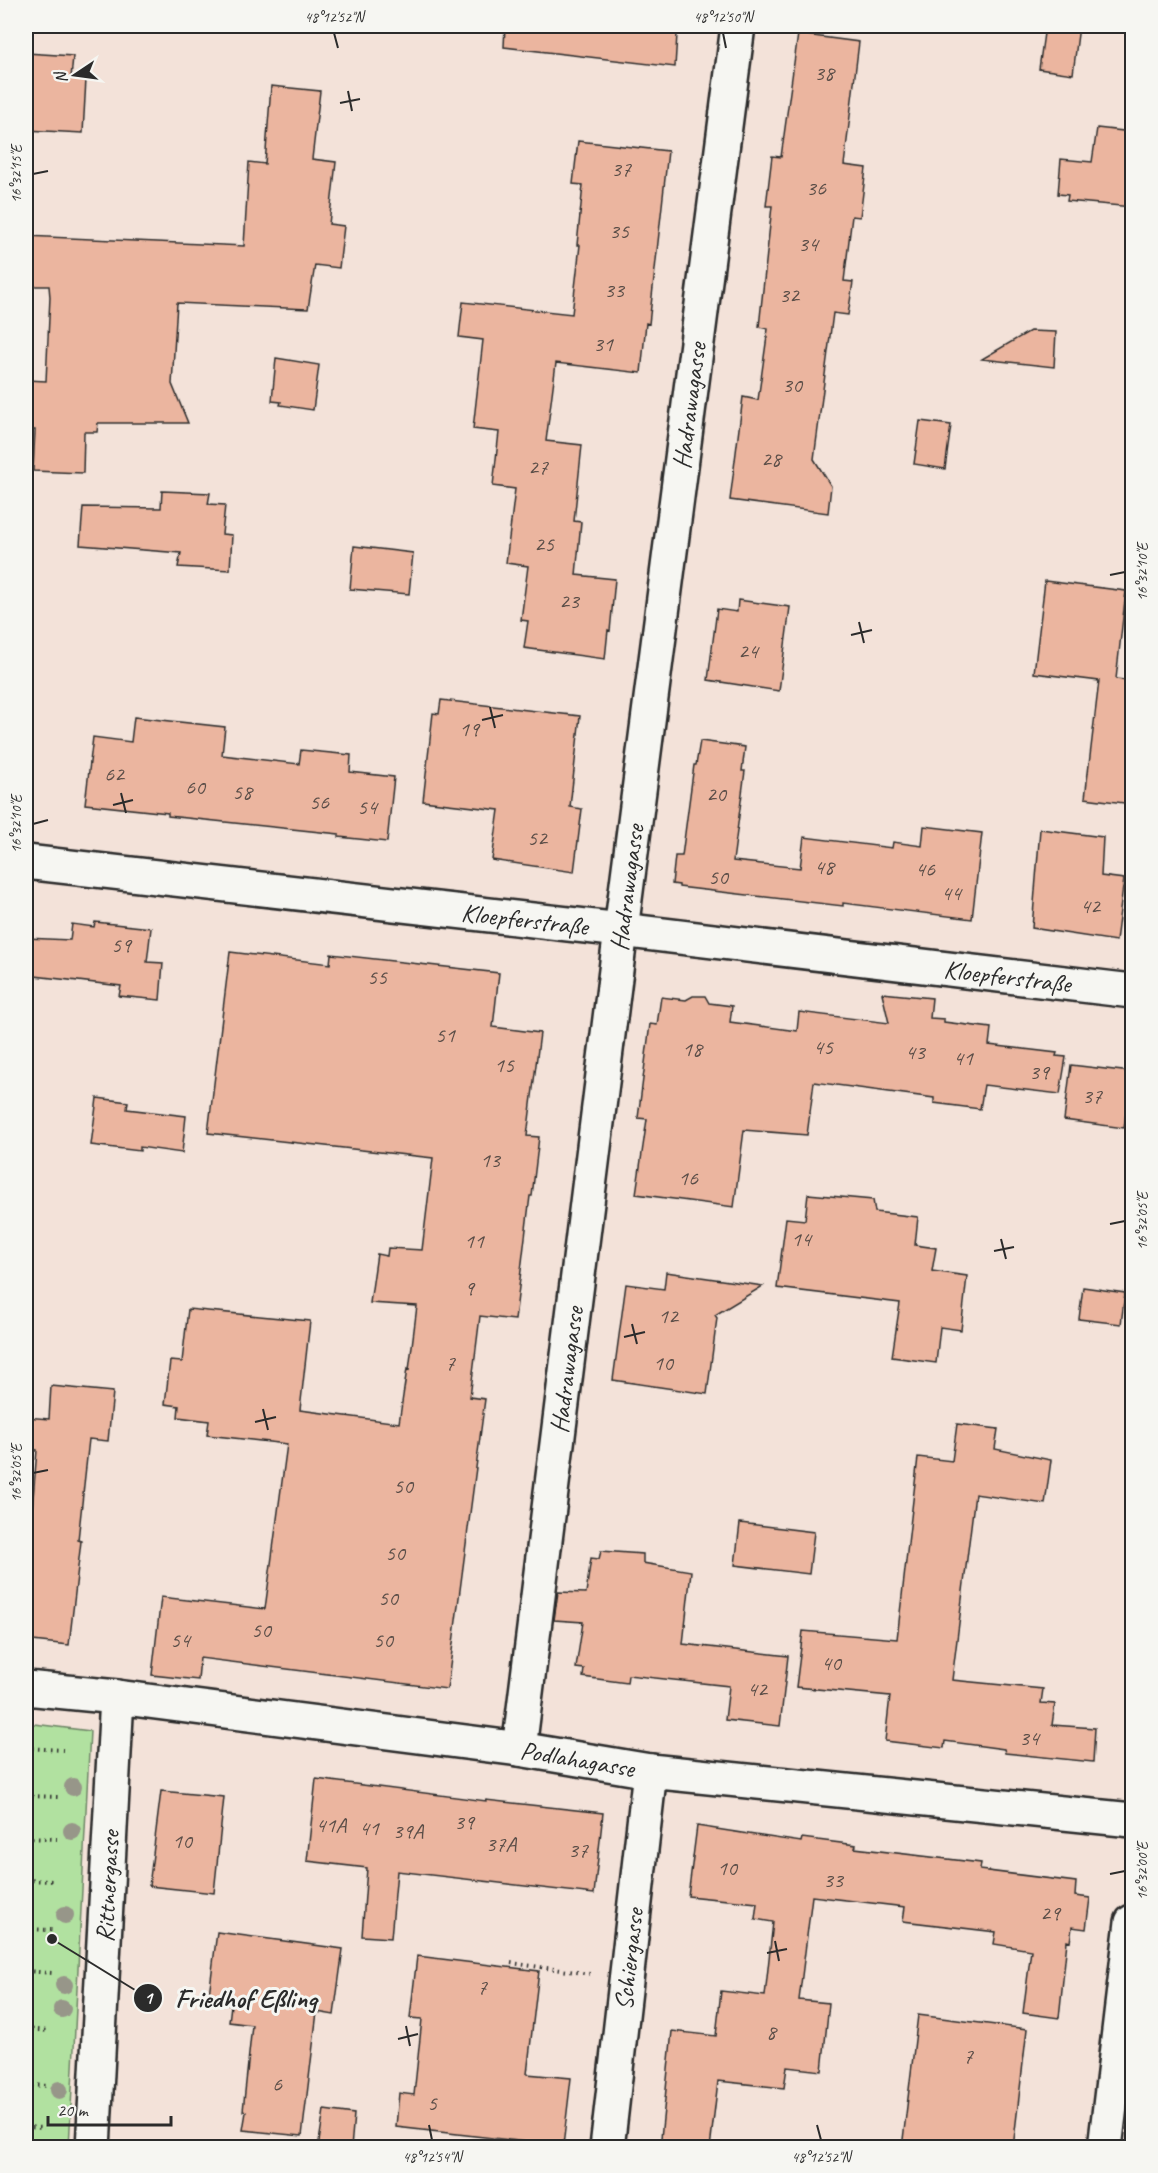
<svg xmlns="http://www.w3.org/2000/svg" width="1158" height="2173" font-family="Caveat,sans-serif">
  <style>
    .green { fill: #b1e1a0; stroke: #6e8666; stroke-width: 1.5 }
    .building { fill: #ebb59f; stroke: #2b2b2b; stroke-width: 1.5 }
    .lines { fill: none; stroke-linecap: round; stroke-linejoin: round }
    .minor-casing { stroke: #2b2b2b; stroke-width: 38 }
    .path { stroke: #2b2b2b; stroke-width: 4; stroke-dasharray: 1.5 4.5; stroke-linecap: butt }
    .minor { stroke: #f6f6f2; stroke-width: 33 }
    .tree { fill: #979689 }
    .ticks { fill: none; stroke: #2b2b2b; stroke-width: 2 }
    .labels { text-anchor: middle; stroke-width: 6; stroke-linejoin: round; paint-order: stroke }
    .number-label { font-size: 22px; fill: #5b4e48 }
    .street-label { font-size: 26px; fill: #2b2b2b; stroke: #f6f6f2 }
    .leader { fill: none; stroke: #2b2b2b; stroke-width: 2 }
    .callout-dot { fill: #2b2b2b; stroke: #f6f6f2; stroke-width: 2 }
    .mark-label { font-size: 18px; text-anchor: middle; font-weight: bold; fill: #fff }
    .callout-label { font-size: 27px; text-anchor: middle; font-weight: bold; fill: #2b2b2b; stroke: #f6f6f2; stroke-width: 6; stroke-linejoin: round; paint-order: stroke }
    .neatline { fill: none; stroke: #2b2b2b; stroke-width: 2 }
    .ticks-label { font-size: 15px; text-anchor: middle; fill: #2b2b2b }
  </style>
  <rect width="100%" height="100%" fill="#f3e2d9"/>
  <filter id="ink" filterUnits="userSpaceOnUse"><feTurbulence type="fractalNoise" baseFrequency=".0167" numOctaves="2"/><feDisplacementMap in="SourceGraphic" scale="12" xChannelSelector="R" yChannelSelector="G"/><feConvolveMatrix kernelMatrix="1 2 1 2 8 2 1 2 1" color-interpolation-filters="sRGB"/></filter>
  <g filter="url(#ink)">
    <path class="green" d="M26,1723l64,8 -21,416h-43z"/>
    <path class="building" d="M505,26h98l74,8 -2,33 -171,-20z
      M1045,26h34l-6,48 -34,-5z
      M798,34l61,8 -15,123 22,3 -6,49 -8,-1 -8,65 9,1 -5,33 -15,-2 -19,146 17,27 -3,27 -98,-13 13,-103 15,3 10,-71 -9,-2 13,-121h-6l6,-50 9,1z
      M26,53l47,3 -2,22 15,1 -3,54 -57,-3z
      M271,86l49,5 -8,68 24,3 -7,62 15,2 -5,42 -24,-3 -7,44 -131,-6 -5,81 16,39h-90l-1,9h-13l-1,41 -50,-2 2,-41h-9v-50l20,1 4,-84 -1,-11h-23v-50l218,10 5,-84 16,2z
      M1097,128l35,4v75l-65,-6 1,-6 -10,-1 3,-35 31,3z
      M578,141l90,10 -19,173 -3,-1 -5,50 -85,-10 -10,78 36,4 -8,76 7,1 -5,53 39,4 -5,52 -2,-1 -3,29 -81,-11 4,-27 -7,-1 7,-54 -22,-3 9,-74 -22,-3 6,-54 -26,-3 10,-89 -24,-3 4,-35 109,12 8,-69h-3l6,-60 -10,-1z
      M1030,331l26,1 -2,35 -72,-8z
      M276,358l43,7 -6,45 -33,-5 1,-3 -9,-1z
      M920,421l31,4 -6,44 -31,-5z
      M162,491l48,2 -2,11 17,1 -3,29 10,1 -2,35 -52,-3 3,-14 -101,-8 3,-38 78,1z
      M354,546l59,7 -4,41 -59,-5z
      M1045,581l81,10 -10,88 16,2v123l-47,-6 14,-117 -65,-8z
      M738,600l52,7 -11,84 -71,-11 9,-71 20,3z
      M441,700l139,16 -10,91 12,2 -8,63 -82,-12 7,-50 -76,-9 10,-88 6,1z
      M134,717l91,10 -3,28 77,9 2,-14 50,5 -1,17 44,5 -7,65 -48,-5v-3l-171,-18v-3l-83,-9 8,-67 38,5z
      M700,741l45,6 -3,24h3l-12,90 67,7 4,-31 88,11 1,-6 29,4 2,-20 58,7 -10,86 -129,-16v3l-164,-19v-2l-7,-1 3,-28h7l12,-91h2z
      M1040,829l63,8 -2,39 23,3 -8,62 -84,-13z
      M95,922l56,6 -4,34 16,1 -3,37 -41,-4 2,-10 -95,-11v-37l44,2 2,-16 22,3z
      M230,952l100,12 1,-10 168,19 -6,54 47,6 -13,103 12,1 -7,59h-2l-15,124 -35,-4 -10,81 15,2 -38,290 -247,-31 -2,22 -46,-5 9,-78 104,12 22,-165 -80,-9 2,-14 -31,-4 1,-11 -14,-2 5,-43 12,1 6,-53 122,12 -10,89 99,13 8,-54 2,1 8,-64 -47,-3 7,-49 10,2 1,-8 34,2 11,-92 -225,-25z
      M882,993l50,5 -2,20 14,1v3l47,6 -2,17 68,8 -1,3 10,1 -6,37 -76,-9 -4,24 -46,-6v-5l-120,-16 -7,53 -63,-5 -10,77 -98,-13 11,-75 -9,-1 12,-94 7,1 4,-28 25,3 7,-4h12l4,7 23,3 -2,16 67,9 2,-19 90,11z
      M1071,1065l60,7 -7,56 -60,-8z
      M97,1098l31,4 -1,7 59,7 -4,37 -42,-6v4l-49,-6z
      M808,1194l65,6 2,12 43,5 -3,28 21,3 -4,23 35,5 -6,54 -21,-3 -4,36 -44,-6 8,-54 -123,-15 9,-70 19,2z
      M666,1272l97,14 -48,29 2,3 -10,76 -94,-14 13,-96 38,5z
      M1083,1287l42,6 -4,31 -42,-5z
      M51,1386l62,6 -5,49 -19,-2 -11,101 3,1 -12,104 -36,-4v-2l-7,-1v-103h4l7,-85 -11,-1v-32l23,2z
      M957,1424l41,5 -3,20 56,11 -6,44 -70,-10 -23,186 91,9 -2,14 14,1 -3,21 43,3 -2,34 -88,-9 -1,-4 -59,-8 -1,7 -59,-7 5,-45 -94,-9 7,-56 94,8 21,-182 34,4z
      M740,1523l74,9 -5,42 -74,-9z
      M601,1551l42,3v9l48,8 -8,73 105,12 -8,70 -55,-6 4,-34 -101,-11 -1,8 -44,-6 1,-8 -8,-1 7,-46 -29,-2 4,-28 28,1 5,-35 8,1z
      M316,1779l170,22v-1l117,13 -9,81 -197,-23 -6,67 -29,-2 5,-68 -60,-7z
      M161,1791l63,6 -10,96 -65,-7z
      M697,1826l104,16 1,-4 54,7 -1,3 126,15 -1,7 96,12 -1,14 15,2 -4,31 -14,-2 -2,15 -3,-1 -8,77 -36,-5 8,-63 -37,-6 2,-12 -93,-11 2,-14 -93,-11 -13,104 30,3 -7,68 -35,-4 -3,21 -66,-7 -8,67h-50l12,-117 44,5 5,-45 44,5 8,-74 -18,-3 2,-16 -69,-7z
      M217,1932l126,17 -9,66 -17,-3 -15,124 -59,-6 3,-18 -3,-1 9,-86 -23,-3 2,-17 -23,-2z
      M417,1956l122,15 -12,103 44,4 -8,68 -167,-19 3,-34 15,2 8,-76 -12,-1z
      M918,2015l109,14 -14,119h-111z
      M324,2110l30,4 -3,34h-33z"/>
    <g class="lines">
      <g class="minor-casing">
        <g id="minor">
          <path id="s1" d="M26,862l595,68 511,61"/>
          <path id="s2" d="M26,1688l91,9 402,52 131,22 482,49"/>
          <path id="s3" d="M519,1749l102,-819 117,-904"/>
          <path id="s4" d="M93,2148l24,-451"/>
          <path id="s5" d="M607,2148l43,-377"/>
          <path d="M1105,2148l27,-226"/>
        </g>
      </g>
      <path class="path" d="M26,1748l37,2
        M26,1796l34,1
        M26,1838l31,1
        M26,1880l28,1
        M26,1929l27,1
        M511,1963l79,11
        M26,1971l27,2
        M26,2029l23,2
        M26,2085l23,1
        M26,2127l18,1"/>
      <use href="#minor" class="minor"/>
    </g>
    <g class="tree">
      <circle cx="73" cy="1787" r="9"/>
      <circle cx="72" cy="1831" r="9"/>
      <circle cx="65" cy="1915" r="9"/>
      <circle cx="64" cy="1985" r="9"/>
      <circle cx="62" cy="2009" r="9"/>
      <circle cx="59" cy="2090" r="9"/>
    </g>
  </g>
  <path class="ticks" d="M334,33l4,15M723,33l3,15M348,91l4,20M340,103l20,-4M33,174l15,-3M1110,575l15,-3M859,622l5,21M851,635l21,-5M490,707l5,21M482,720l21,-5M121,793l5,20M113,805l20,-5M33,824l15,-4M1110,1224l15,-3M1001,1239l5,20M994,1251l20,-4M632,1324l5,20M624,1337l21,-5M263,1409l5,21M255,1422l21,-5M33,1473l15,-3M1110,1874l15,-3M775,1941l4,20M767,1953l20,-4M406,2026l4,20M398,2039l20,-5M429,2125l3,15M817,2125l4,15"/>
  <g class="labels">
    <g class="number-label">
      <text x="824" y="80">38</text>
      <text x="621" y="176">37</text>
      <text x="816" y="195">36</text>
      <text x="619" y="238">35</text>
      <text x="808" y="251">34</text>
      <text x="614" y="297">33</text>
      <text x="789" y="302">32</text>
      <text x="603" y="351">31</text>
      <text x="792" y="392">30</text>
      <text x="771" y="466">28</text>
      <text x="538" y="474">27</text>
      <text x="544" y="551">25</text>
      <text x="569" y="608">23</text>
      <text x="748" y="658">24</text>
      <text x="469" y="736">19</text>
      <text x="114" y="781">62</text>
      <text x="195" y="794">60</text>
      <text x="242" y="799">58</text>
      <text x="716" y="801">20</text>
      <text x="319" y="809">56</text>
      <text x="367" y="814">54</text>
      <text x="537" y="845">52</text>
      <text x="824" y="874">48</text>
      <text x="925" y="876">46</text>
      <text x="718" y="884">50</text>
      <text x="951" y="900">44</text>
      <text x="1090" y="913">42</text>
      <text x="121" y="952">59</text>
      <text x="377" y="984">55</text>
      <text x="445" y="1042">51</text>
      <text x="823" y="1054">45</text>
      <text x="692" y="1056">18</text>
      <text x="915" y="1059">43</text>
      <text x="963" y="1065">41</text>
      <text x="504" y="1072">15</text>
      <text x="1039" y="1079">39</text>
      <text x="1092" y="1103">37</text>
      <text x="490" y="1167">13</text>
      <text x="688" y="1185">16</text>
      <text x="801" y="1246">14</text>
      <text x="474" y="1248">11</text>
      <text x="469" y="1295">9</text>
      <text x="668" y="1323">12</text>
      <text x="450" y="1370">7</text>
      <text x="663" y="1370">10</text>
      <text x="403" y="1493">50</text>
      <text x="395" y="1560">50</text>
      <text x="388" y="1605">50</text>
      <text x="261" y="1637">50</text>
      <text x="180" y="1647">54</text>
      <text x="383" y="1647">50</text>
      <text x="831" y="1670">40</text>
      <text x="757" y="1696">42</text>
      <text x="1029" y="1745">34</text>
      <text x="464" y="1829">39</text>
      <text x="331" y="1832">41A</text>
      <text x="369" y="1835">41</text>
      <text x="408" y="1838">39A</text>
      <text x="182" y="1848">10</text>
      <text x="501" y="1851">37A</text>
      <text x="578" y="1857">37</text>
      <text x="727" y="1875">10</text>
      <text x="833" y="1887">33</text>
      <text x="1050" y="1920">29</text>
      <text x="482" y="1994">7</text>
      <text x="771" y="2039">8</text>
      <text x="968" y="2063">7</text>
      <text x="277" y="2091">6</text>
      <text x="432" y="2110">5</text>
    </g>
    <g class="street-label">
      <text dy="9" stroke="none"><textPath href="#s3" startOffset="1354">Hadrawagasse</textPath></text>
      <text dy="9" stroke="none"><textPath href="#s3" startOffset="868">Hadrawagasse</textPath></text>
      <text dy="9" stroke="none"><textPath href="#s1" startOffset="502">Kloepferstraße</textPath></text>
      <text dy="9" stroke="none"><textPath href="#s1" startOffset="988">Kloepferstraße</textPath></text>
      <text dy="9" stroke="none"><textPath href="#s3" startOffset="382">Hadrawagasse</textPath></text>
      <text dy="9" stroke="none"><textPath href="#s2" startOffset="556">Podlahagasse</textPath></text>
      <text dy="9" stroke="none"><textPath href="#s4" startOffset="262">Rittnergasse</textPath></text>
      <text dy="9" stroke="none"><textPath href="#s5" startOffset="190">Schiergasse</textPath></text>
    </g>
  </g>
  <path class="leader" d="M52 1939L148 1998"/>
  <g class="callout-dot">
    <circle cx="52" cy="1939" r="6"/>
    <circle cx="148" cy="1998" r="15"/>
  </g>
  <g class="mark-label">
    <text x="148" y="2004">1</text>
  </g>
  <g class="callout-label">
    <text x="246" y="2007">Friedhof Eßling</text>
  </g>
  <rect width="1158" height="2173" fill="none" stroke="#f6f6f2" stroke-width="66"/>
  <g transform="translate(75 75) rotate(257)" stroke="#f6f6f2" stroke-width="4.5" paint-order="stroke">
  <path d="M0-4.5L10 22L0 15L-10 22Z" fill="#2b2b2b"/>
  <text y="-9" font-size="16" font-weight="bold" text-anchor="middle" fill="#2b2b2b">N</text>
  </g>
  <path d="M48 2116v9h123v-9" fill="none" stroke="#2b2b2b" stroke-width="3"/>
  <text x="57" y="2116" font-size="18" fill="#2b2b2b" stroke="#f6f6f2" stroke-width="4.5" paint-order="stroke">20 m</text>
  <rect x="33" y="33" width="1092" height="2107" class="neatline"/>
  <g class="ticks-label">
    <text x="334" y="22">48°12'52"N</text>
    <text x="723" y="22">48°12'50"N</text>
    <text transform="translate(16 174) rotate(-90)" y="5">16°32'15"E</text>
    <text transform="translate(1142 572) rotate(-90)" y="5">16°32'10"E</text>
    <text transform="translate(16 824) rotate(-90)" y="5">16°32'10"E</text>
    <text transform="translate(1142 1221) rotate(-90)" y="5">16°32'05"E</text>
    <text transform="translate(16 1473) rotate(-90)" y="5">16°32'05"E</text>
    <text transform="translate(1142 1871) rotate(-90)" y="5">16°32'00"E</text>
    <text x="432" y="2162">48°12'54"N</text>
    <text x="821" y="2162">48°12'52"N</text>
  </g>
</svg>
